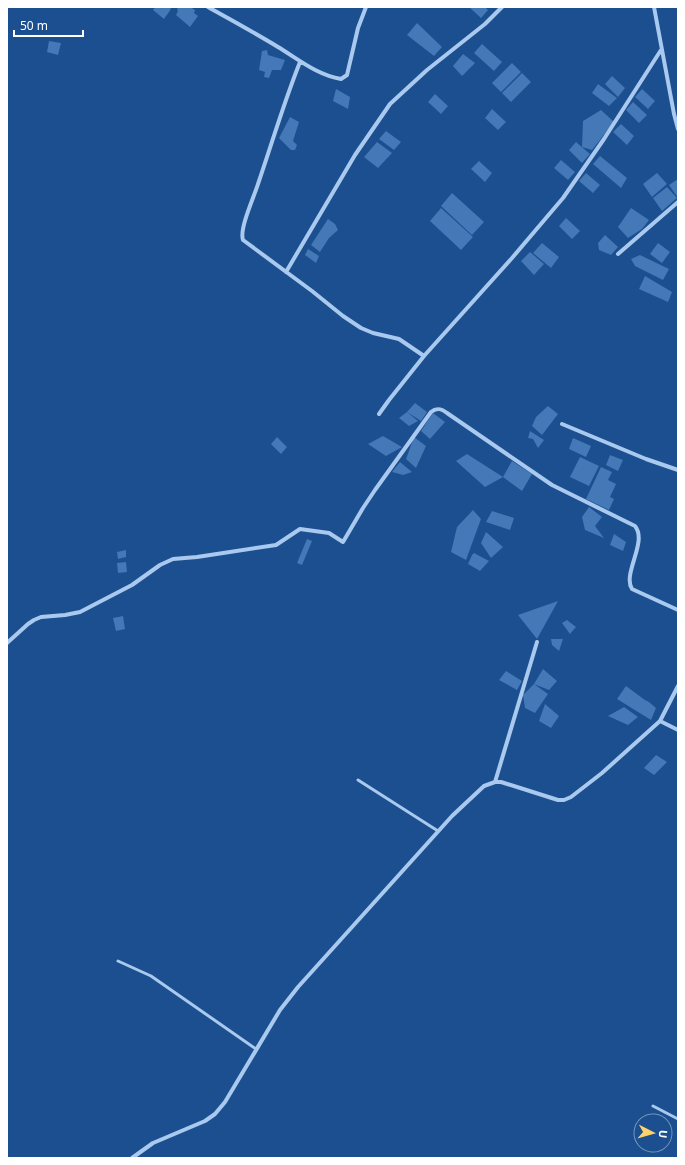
<svg xmlns="http://www.w3.org/2000/svg" width="685" height="1165" font-family="'Noto Sans',sans-serif">
  <style>
    .building { fill: #4478b7 }
    .lines { fill: none; stroke-linecap: round; stroke-linejoin: round }
    .service { stroke: #a9c9ee; stroke-width: 3 }
    .minor { stroke: #a9c9ee; stroke-width: 4 }
  </style>
  <rect width="100%" height="100%" fill="#1b4f8f"/>
  <path class="building" d="M155,7h14l2,2 -7,10 -11,-9z
    M179,7h11l5,3 -1,3 4,3 -8,11 -14,-12 2,-4 -1,-2z
    M469,7h16l3,3 -7,8z
    M417,23l25,24 -8,9 -27,-21z
    M49,41l12,2 -3,12 -11,-3z
    M482,44l20,18 -8,9 -20,-18z
    M267,50l1,5 17,5 -4,10h-9l-3,8 -5,-1 1,-5 -6,-2 3,-19z
    M463,54l12,9 -13,13 -9,-10z
    M512,63l9,9 -20,20 -9,-9z
    M522,73l9,9 -20,20 -9,-9z
    M612,76l13,12 -7,9 -13,-13z
    M598,84l19,14 -8,8 -17,-13z
    M336,89l14,8 -2,12 -15,-8z
    M642,89l13,12 -7,8 -13,-12z
    M435,94l13,12 -7,8 -13,-12z
    M633,102l14,13 -8,8 -13,-13z
    M492,109l14,13 -8,8 -13,-12z
    M601,110l13,12 -22,28 -10,-3 1,-26z
    M290,117l9,5 -6,19 4,4 -2,5h-4l-12,-12z
    M621,124l13,12 -7,9 -14,-13z
    M386,131l15,11 -7,8 -15,-11z
    M377,142l15,11 -14,15 -14,-11z
    M576,142l14,12 -8,9 -13,-13z
    M600,156l27,22 -6,10 -28,-24z
    M561,160l14,12 -7,8 -14,-12z
    M479,161l13,12 -7,9 -14,-13z
    M586,173l14,12 -7,8 -14,-12z
    M657,173l10,11 -15,13 -9,-13z
    M678,179v19l-9,-13z
    M667,187l10,11 -15,13 -9,-13z
    M452,193l32,29 -12,13 -31,-29z
    M441,208l32,29 -12,13 -31,-29z
    M631,208l18,12 -7,9 -14,9 -10,-11z
    M566,218l14,13 -8,8 -13,-13z
    M328,219l7,5 3,6 -9,8 -9,14 -9,-7z
    M605,235l13,12 -7,8 -12,-5 -1,-7z
    M542,243l17,14 -8,11 -18,-15z
    M658,243l12,9 -8,11 -12,-9z
    M308,249l11,7 -3,7 -11,-8z
    M530,252l14,12 -10,11 -13,-14z
    M640,255l29,14 -6,11 -28,-14 -4,-7z
    M645,276l27,16 -4,10 -29,-13z
    M415,403l12,9 -6,9 -14,-9 11,9 -9,5 -10,-8 8,-6z
    M548,406l10,8 -16,21 -10,-9 4,-9z
    M433,413l12,9 -15,17 -9,-8z
    M530,431l14,9 -6,8 -5,-9 -5,-1z
    M383,436l19,11 -16,9 -18,-12z
    M277,437l10,10 -6,7 -10,-10z
    M414,437l12,9 -10,22 -10,-9z
    M573,438l18,8 -5,11 -17,-8z
    M467,454l36,23 -18,10 -29,-26z
    M610,455l13,5 -5,11 -12,-6z
    M580,457l19,9 -10,20 -19,-9z
    M512,461l20,13 -10,17 -19,-14z
    M400,462l12,10 -9,3 -11,-3z
    M601,467l11,5 -4,8 8,4 -6,13 4,2 -5,11 -23,-11z
    M589,507l13,10 -7,9 9,12 -19,-8 -3,-13z
    M473,510l8,9 -15,41 -15,-8 6,-25z
    M492,511l22,7 -4,12 -24,-8z
    M486,532l17,15 -12,11 -10,-15z
    M614,534l12,8 -3,9 -13,-6z
    M307,539l5,2 -10,24 -5,-2z
    M126,550v7l-8,2 -1,-7z
    M474,553l15,8 -9,10 -12,-7 4,-9z
    M126,562l1,10 -9,1 -1,-10z
    M558,601l-21,38 -19,-24z
    M123,616l2,13 -9,2 -3,-13z
    M567,620l9,7 -6,7 -8,-11z
    M551,639h12l-4,12 -7,-6z
    M543,669l14,12 -8,9 -15,-6 14,10 -13,19 -10,-5 -2,-13 11,-11z
    M506,671l16,10 -5,9 -18,-10z
    M626,686l19,14 4,2 7,6 -5,12 -34,-21z
    M545,704l14,12 -8,12 -12,-7z
    M624,707l14,10 -10,8 -20,-9z
    M656,755l11,7 -13,13 -10,-7z"/>
  <g class="lines">
    <path class="service" d="M358,780l80,51
      M118,961l33,15 105,73
      M653,1106l25,13"/>
    <path class="minor" d="M208,7c23,13 47,26 70,40 20,12 39,28 63,32l6,-4 11,-47 8,-21
      M654,7l20,107 4,15
      M300,62c-16,40 -28,81 -42,122 -4,13 -19,45 -15,56l69,51 31,25 18,12 12,5 26,6 25,17 88,-98 51,-60 41,-59 57,-89
      M618,254l60,-52
      M286,272l69,-117 35,-51 37,-34 58,-46 17,-17
      M379,414l10,-14 35,-44
      M562,424l84,35 32,11
      M7,643l21,-19 6,-4 7,-3 24,-2 15,-3 52,-27 28,-20 13,-6 24,-2 79,-12 24,-16 29,4 14,9 20,-34 12,-18 56,-78c6,-5 11,-3 16,1l105,72 83,41c13,16 -13,48 -3,63l46,21
      M660,721l18,-35
      M495,782l42,-140
      M132,1158l21,-15 52,-22 10,-7 10,-12 55,-92 18,-23 154,-171 32,-30 11,-4h6l57,18h6l7,-3 31,-24 58,-52 18,9"/>
  </g>
  <rect width="685" height="1165" fill="none" stroke="#ffffff" stroke-width="16"/>
  <g transform="translate(653 1133) rotate(96)"><circle r="19" fill="#1b4f8f" stroke="#7695bc"/>
  <path d="M0-3L7 15L0 10L-7 15Z" fill="#ffd166"/>
  <text y="-6" font-size="11" font-weight="bold" text-anchor="middle" fill="#ffffff">U</text>
  </g>
  <path d="M14 30v6h69v-6" fill="none" stroke="#ffffff" stroke-width="2"/>
  <text x="20" y="30" font-size="12" fill="#ffffff" stroke="#1b4f8f" stroke-width="3" paint-order="stroke">50 m</text>
</svg>
